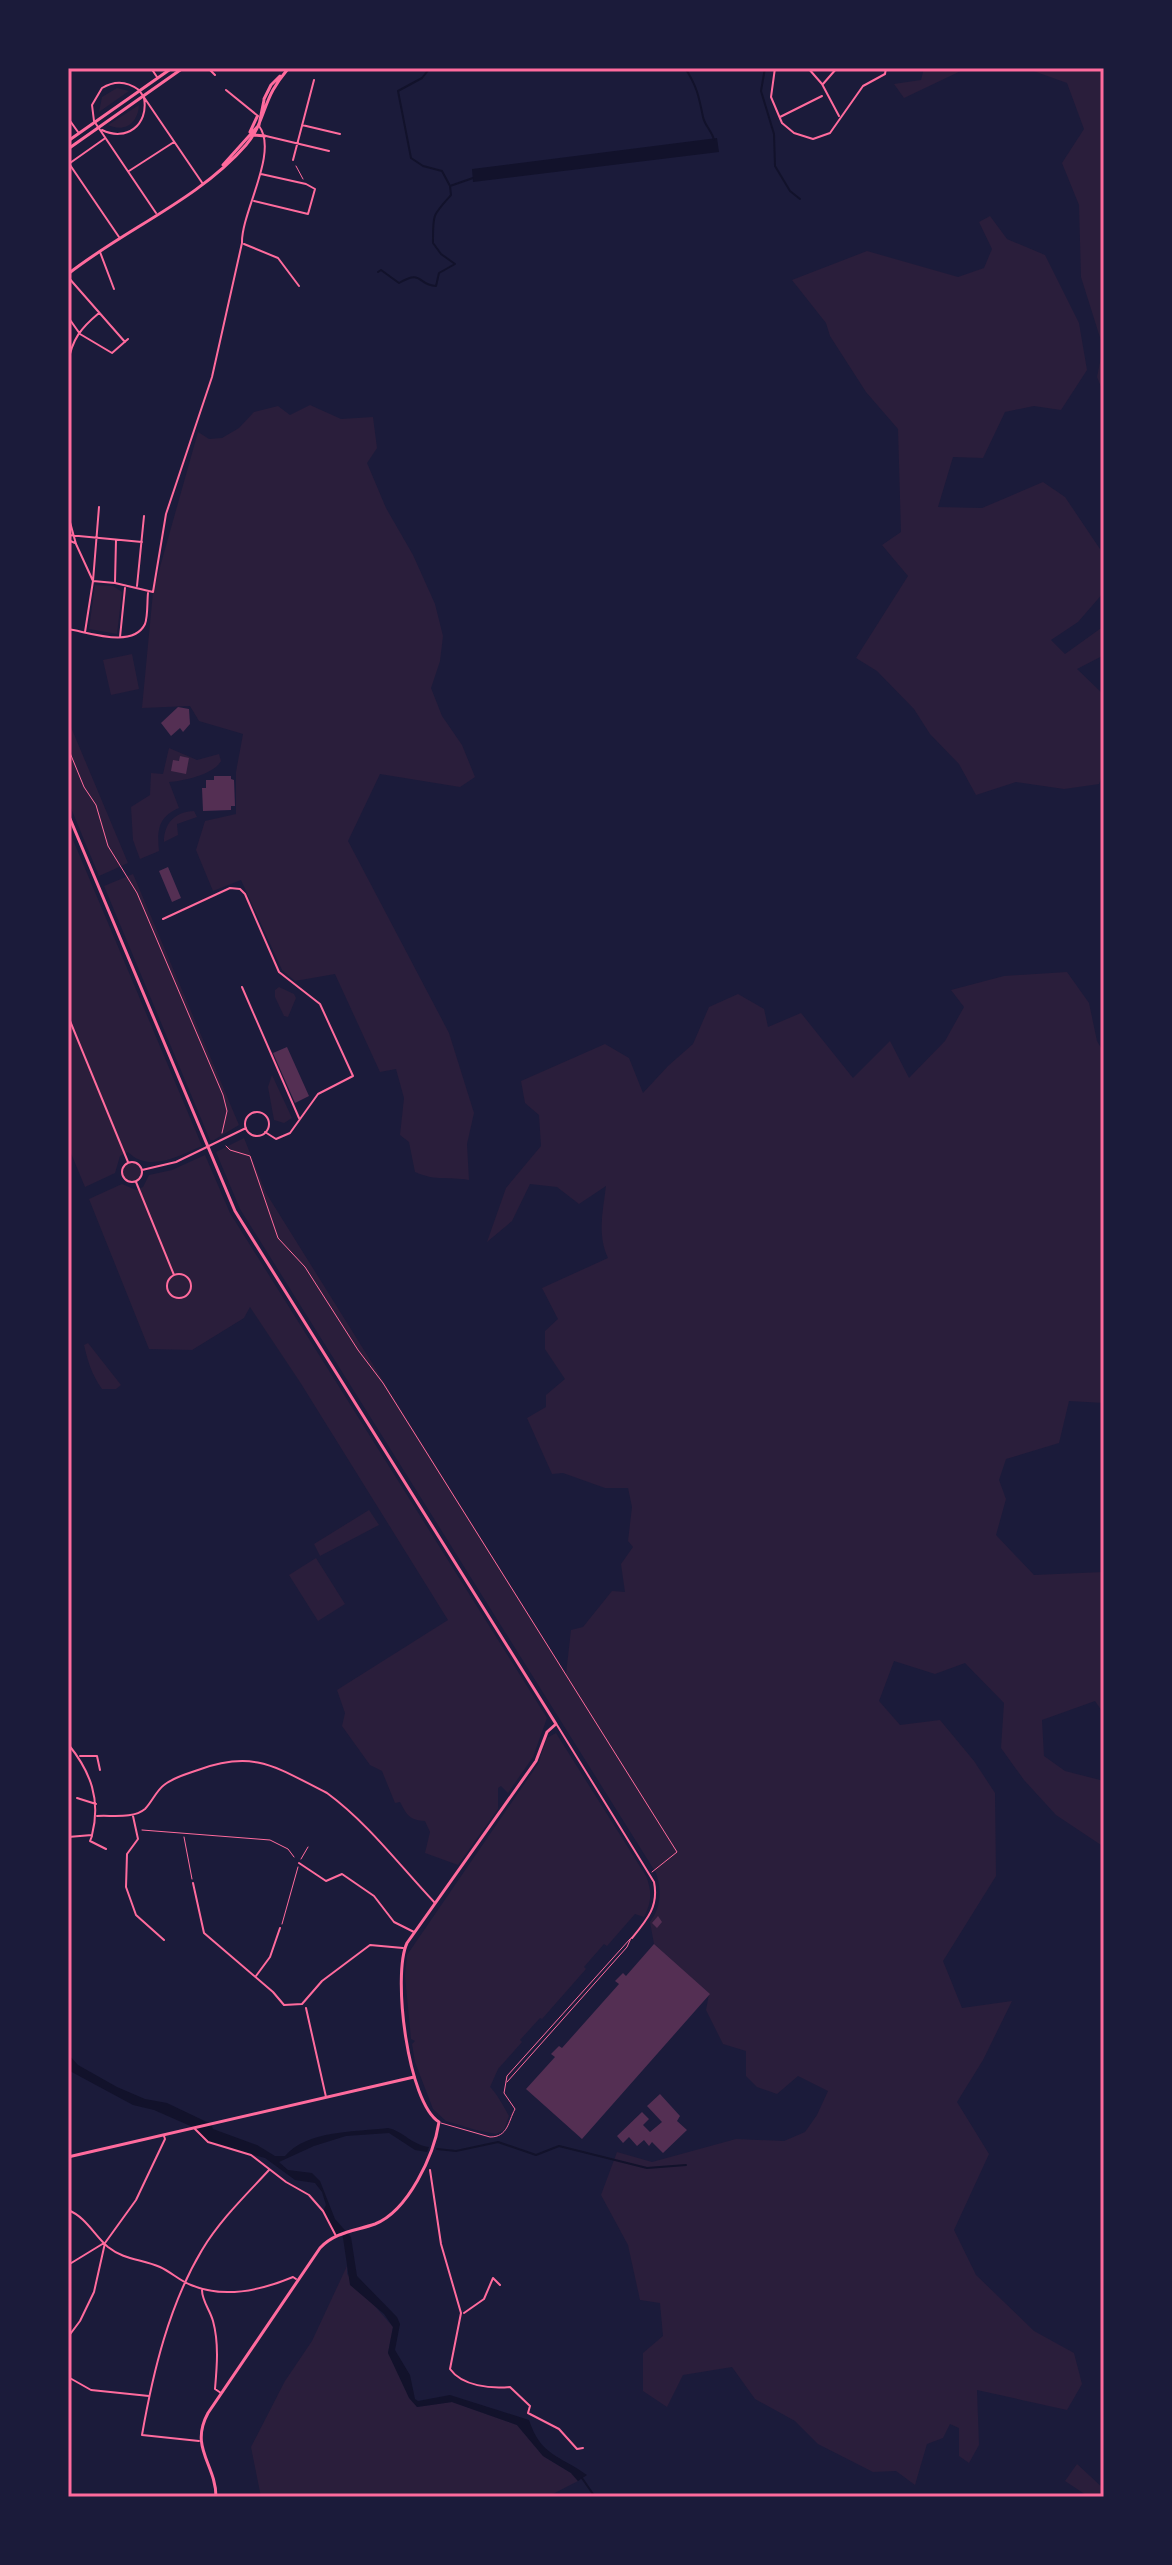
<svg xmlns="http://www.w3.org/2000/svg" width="1172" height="2565" font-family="'PT Sans',sans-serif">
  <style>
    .green { fill: #2a1e3b }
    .water { fill: #12122b }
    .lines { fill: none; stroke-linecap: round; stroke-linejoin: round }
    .stream { stroke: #12122b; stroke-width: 2 }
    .building { fill: #542f53 }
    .path { stroke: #ff6b9d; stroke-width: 1 }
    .service { stroke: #ff6b9d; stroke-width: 1 }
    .pedestrian { stroke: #ff6b9d; stroke-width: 2 }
    .minor { stroke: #ff6b9d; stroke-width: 2 }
    .tertiary { stroke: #ff6b9d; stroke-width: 3 }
    .secondary { stroke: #ff6b9d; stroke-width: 3 }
    .neatline { fill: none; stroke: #ff6b9d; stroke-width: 3 }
  </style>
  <rect width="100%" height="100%" fill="#1b1b3a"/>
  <path class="green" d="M924,68h43l-63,30 -10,-14 27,-4z
    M1025,68h79v326l-7,-17 6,-30 -22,-70 -2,-72 -17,-42 22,-34 -17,-46z
    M117,88l12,3 -30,21 3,-15z
    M139,105c-1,18 -14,28 -31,20z
    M990,216l17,23 38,16 34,68 8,47 -26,40 -27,-4 -29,6 -22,46 -30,-1 -15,50 44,1 61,-26 22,15 37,55 2,40 -26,30 -27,18 14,14 39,-28v29l-27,14 27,26v75l-5,14 -35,5 -48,-7 -40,13 -17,-31 -29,-30 -16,-25 -37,-38 -21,-13 52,-82 -26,-31 19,-13 -3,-103 -32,-37 -36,-56 -4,-13 -34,-43 75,-29 91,26 26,-9 8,-19 -13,-27z
    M310,405l31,14 32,-2 4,31 -10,15 19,45 27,47 22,49 8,32 -3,25 -9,27 11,28 20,29 13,32 -15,10 -80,-13 -32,67 101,192 25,80 -7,31 2,36c-22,-4 -31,2 -54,-8l-6,-30 -9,-7 4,-37 -8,-29 -16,3 -45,-98 -40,7 -13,-11 -41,-90 -28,11 -17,-41 9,-29 31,-7v-42l7,-38 -44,-13 -9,-15 -48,2 11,-116 45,-160 11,7 13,-1 17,-10 15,-16 24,-6 12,9z
    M95,585l18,1 9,6 -5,42 -28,-5z
    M132,654l7,35 -28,6 -8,-35z
    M68,720l60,143 -29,13 -31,-75z
    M169,748l28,12 22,-6 2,7c-8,14 -38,20 -52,21l10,26c-21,9 -22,22 -20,43l-19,8 -7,-19 -2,-33 19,-12 1,-22 12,1z
    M194,811l3,6 -20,7 1,11 -14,7c0,-19 11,-30 30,-31z
    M68,828l134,318c-24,10 -53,27 -74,6l-8,4 -5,17 -30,14 -17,-41z
    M133,874l106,251 -25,15h-4l-106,-254z
    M1067,972l22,31 8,38 7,12v350l-35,-2 -10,42 -53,16 -7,21 7,19 -10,36 38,40 70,-3v142l-9,-13 -53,19 2,36 21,15 39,10v66l-48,-32 -32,-35 -23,-32 3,-45 -39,-40 -30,11 -41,-13 -15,40 21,24 40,-5 34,41 21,32 1,83 -53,85 19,47 50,-7 -29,59 -26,42 32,52 -35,76 22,45 58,56 40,22 8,31 -15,26 -90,-20 2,55 -10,18 -10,-7v-28l-9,-4 -7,14 -16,6 -12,41 -19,-14 -23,1 -55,-28 -23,-23 -40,-22 -23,-32 -49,8 -16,32 -24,-16v-38l20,-17 -3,-33 -20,-3 -12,-55 -27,-50 16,-43 35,10 84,-23 48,2 21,-9 12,-17 11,-24 -30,-15 -21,18 -20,-7 -11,-11v-25l-23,-7 -17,-34 3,-16 -55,-50 -4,-22c11,-15 12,-31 6,-49l-416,-664 -24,-57 28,-14 22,55 300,481 5,-44 12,-3 29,-36 13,1 -4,-28 12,-17 -5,-6 4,-34 -4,-19h-23l-42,-15 -11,1 -25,-56 19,-11v-12l19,-16 -20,-30v-18l13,-12 -16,-31 66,-30c-11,-24 -5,-47 -2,-72l-27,18 -22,-17 -27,-3 -18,37 -25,21 19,-54 35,-42 -2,-31 -14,-12 -4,-22 84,-37 24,14 14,35 25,-27 25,-22 16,-37 29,-13 26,15 4,18 33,-14 52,65 37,-37 19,37 36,-37 19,-34 -13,-17 53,-14z
    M279,987l15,7 2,4 -8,19 -4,-1 -9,-19v-7z
    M272,1075l20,43 -8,5 -10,-3 -6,-33z
    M205,1155l25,58 317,505 -14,39 -25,36 -7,-7 -3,2v21l-40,56 -33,-12 5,-21 -5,-11c-16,-1 -18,-6 -25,-19l-5,1 -13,-32 -12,-6 -28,-39 3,-13 -8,-23 111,-70 -148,-238 -50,-75 -6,11 -52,32 -43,-1 -60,-150 33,-15 14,6 7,-3 6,-12 23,-5z
    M122 1172a10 10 0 1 1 20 0a10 10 0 1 1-20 0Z
    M88,1343l33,42 -5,4h-14c-10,-14 -14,-27 -18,-44z
    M369,1510l10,15 -59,31 -6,-12z
    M316,1558l29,46 -27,17 -29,-46z
    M556,1733l90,143c6,15 6,26 -2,41l-9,-3 -28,32 -3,-2 -20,23 2,2 -44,50 -2,-1 -20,22 2,2 -24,27 -8,18c6,5 15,22 19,29l-5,14 -8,4 -20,-4 -30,-9 -13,-12 -18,-47 -3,-18 3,-3 -4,-2 -6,-63 2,-21 131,-191 9,-26z
    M347,2266v8l46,53 -5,26 29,54 35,-5 65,23 26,31 28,17 7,8 -31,16h-286l-10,-50 34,-66 27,-40z
    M1077,2464l27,25v8h-15l-24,-16z"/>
  <path class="water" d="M717,138l2,14 -246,30 -1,-13z
    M68,2054l10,11 39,22 28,12 22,4 44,21 2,5 44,16 18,11h10c22,-26 71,-24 103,-28 15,3 24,17 41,19l-2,5 -12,-2 -26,-17 -43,3 -32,10 -35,16 9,8 24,3 8,8 15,38 16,18 6,39 40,41 3,7 -5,26 15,25 5,24 3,2 32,-6 79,25c12,36 30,35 58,55l-9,6 -7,-8 -28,-17 -26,-31 -65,-23 -35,5 -8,-9 -21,-45 5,-26 -9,-13 -34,-29 -7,-47 -2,-5 -5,3 -13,-25 3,-6 -4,-13 -7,-9 -20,-3 -30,-22 -57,-16 -8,-5 -5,-9 -41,-18 -21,-5 -65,-35z"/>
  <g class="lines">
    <path class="stream" d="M430,68l-8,10 -24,13 13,67 12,8 19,5 8,15 23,-8
      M685,68c12,18 14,29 18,49 2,9 9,14 11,23
      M765,68l-4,23 13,43 1,32 15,25 10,8
      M378,272l3,-2 18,13c24,-14 18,2 37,3l3,-13 16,-9 -14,-10 -8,-11c0,-29 -1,-27 18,-48l-1,-9
      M437,2149l19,2 42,-9 38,13 23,-9 88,22 39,-3
      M582,2478l13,19"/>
  </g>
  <path class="building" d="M178,707l11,2 1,15 -7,8 -3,-4 -9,8 -10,-13z
    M180,756l9,2 -3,16 -15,-3 2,-11 6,1z
    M214,776h17v3l3,1 1,26h-4v4l-28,1 -1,-23h4v-8h8z
    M168,867l13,31 -9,4 -13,-31z
    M287,1047l22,49 -14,7 -22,-50z
    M658,1916l4,6 -5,6 -5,-5z
    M654,1944l56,50 -128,145 -56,-50 29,-32 -4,-3 8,-8 3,2 57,-64 -4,-3 8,-8 3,3z
    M660,2094l20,22 -3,5 10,9 -24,23 -11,-11 -3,4 -5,-6 -7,6 -8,-9 -6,6 -6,-7 25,-24 7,7 -6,6 7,7 12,-10 -15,-16z"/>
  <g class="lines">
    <path class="path" d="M296,166l7,13
      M68,748l16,39 12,18 12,41 29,47 86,202 4,16 -5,22
      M226,1146l4,4 20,6 28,82 27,29 53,83 25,33 294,469 -25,20
      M142,1830l128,10 18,9 6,8
      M184,1837l8,42
      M301,1859l7,-12
      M282,1924l16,-57"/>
    <path class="service" d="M507,2082l120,-135 4,-9
      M441,2123l49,14c18,0 18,-15 25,-28l-11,-16 3,-17 123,-137"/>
    <path class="pedestrian" d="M208,68l7,7
      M242,987l57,131"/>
    <path class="minor" d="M151,68l6,9
      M775,68l-4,29 11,26 12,10 19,6 17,-6 33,-47 22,-12 1,-6
      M808,68l14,16 17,32
      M823,84l14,-16
      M226,90l32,26
      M780,117l42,-21
      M68,118l10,14
      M302,125l38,9
      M102,130c24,12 47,-5 42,-32
      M266,136l63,15
      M293,160l21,-80
      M68,162l51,75
      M70,163l34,-24
      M129,171l45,-29
      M254,201l54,13 7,-25 -9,-5 -45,-10
      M156,213l-62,-92 -2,-16 10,-17c13,-8 25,-7 37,2l64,94
      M244,244l34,14 21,28
      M100,252l14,37
      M68,277l57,65
      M68,317l12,17 32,19 16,-14
      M68,363c4,-24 13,-35 31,-50
      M99,507l-6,74 22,2 38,9 13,-78 46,-137 30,-134c-1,-30 37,-91 17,-117
      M68,515l8,29 17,37 -8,51
      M68,535l74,7
      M68,540l7,3
      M115,582l1,-42
      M137,586l7,-70
      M68,629c20,3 65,20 77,-5 3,-8 2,-22 3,-31
      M120,637l5,-49
      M163,919l67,-31 10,1 5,5 34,78 41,32 33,72 -35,18 -28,39 -14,6 -11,-7
      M68,1016l60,146
      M245 1124a12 12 0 1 1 24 0a12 12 0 1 1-24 0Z
      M122 1172a10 10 0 1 1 20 0a10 10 0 1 1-20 0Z
      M142,1170l34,-8 70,-34
      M136,1182l38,93
      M167 1286a12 12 0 1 1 24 0a12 12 0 1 1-24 0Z
      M557,1725l97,157c5,24 -7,38 -22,56
      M68,1744c23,28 33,56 24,91l-24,2
      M80,1756h17l3,14
      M77,1798l19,6
      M97,1816c15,-1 36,3 48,-7 7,-7 11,-18 19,-24 10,-8 23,-11 34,-15 57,-21 79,-2 129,23 41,30 73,73 108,110
      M133,1816l5,23 -11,15 -1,33 10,28 28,25
      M92,1836l-2,5 16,8
      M299,1863l27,18 16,-7 32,22 20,26 20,10
      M193,1883l11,50 69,59 11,13 18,-1 20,-23 48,-36 33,3
      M256,1976l14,-19 10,-29
      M306,2008l20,89
      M195,2129l13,13 43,13 35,27 23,13 14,16 13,25
      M430,2170l11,74 20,69 -11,56c12,17 41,20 60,18l20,19 -2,7 31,16 18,20 6,-1
      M68,2210c18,7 26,25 40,37 16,13 34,12 52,20 11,5 20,14 31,18 33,14 71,5 102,-8l3,2
      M68,2265l36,-22
      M202,2290c0,11 8,20 11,31 6,22 4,45 2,68l6,4
      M464,2313l20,-14 9,-21 7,7
      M68,2337l12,-16 14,-29 11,-49 31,-43 29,-61 -1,-3
      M68,2377l23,13 58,6
      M199,2441l-57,-6c11,-63 27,-130 60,-185 18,-30 44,-55 67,-80"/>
    <path class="tertiary" d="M264,99l7,-14 9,-9
      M250,132l7,-15
      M254,135l11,1
      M223,165l36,-40 5,-25
      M68,274c57,-45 130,-74 178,-129 15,-17 17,-37 27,-55 4,-7 9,-14 14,-20
      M68,2157l346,-80"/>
    <path class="secondary" d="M68,141l104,-73
      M68,149l115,-81
      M68,814l167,397 321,513 -9,8 -11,29 -129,182c-15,32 1,160 32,179 -5,33 -31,89 -64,102 -20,7 -40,8 -55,24l-112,165c-19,35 8,51 8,84"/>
  </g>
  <rect width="1172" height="2565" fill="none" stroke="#1b1b3a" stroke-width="140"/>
  <rect x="70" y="70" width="1032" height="2425" class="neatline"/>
</svg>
